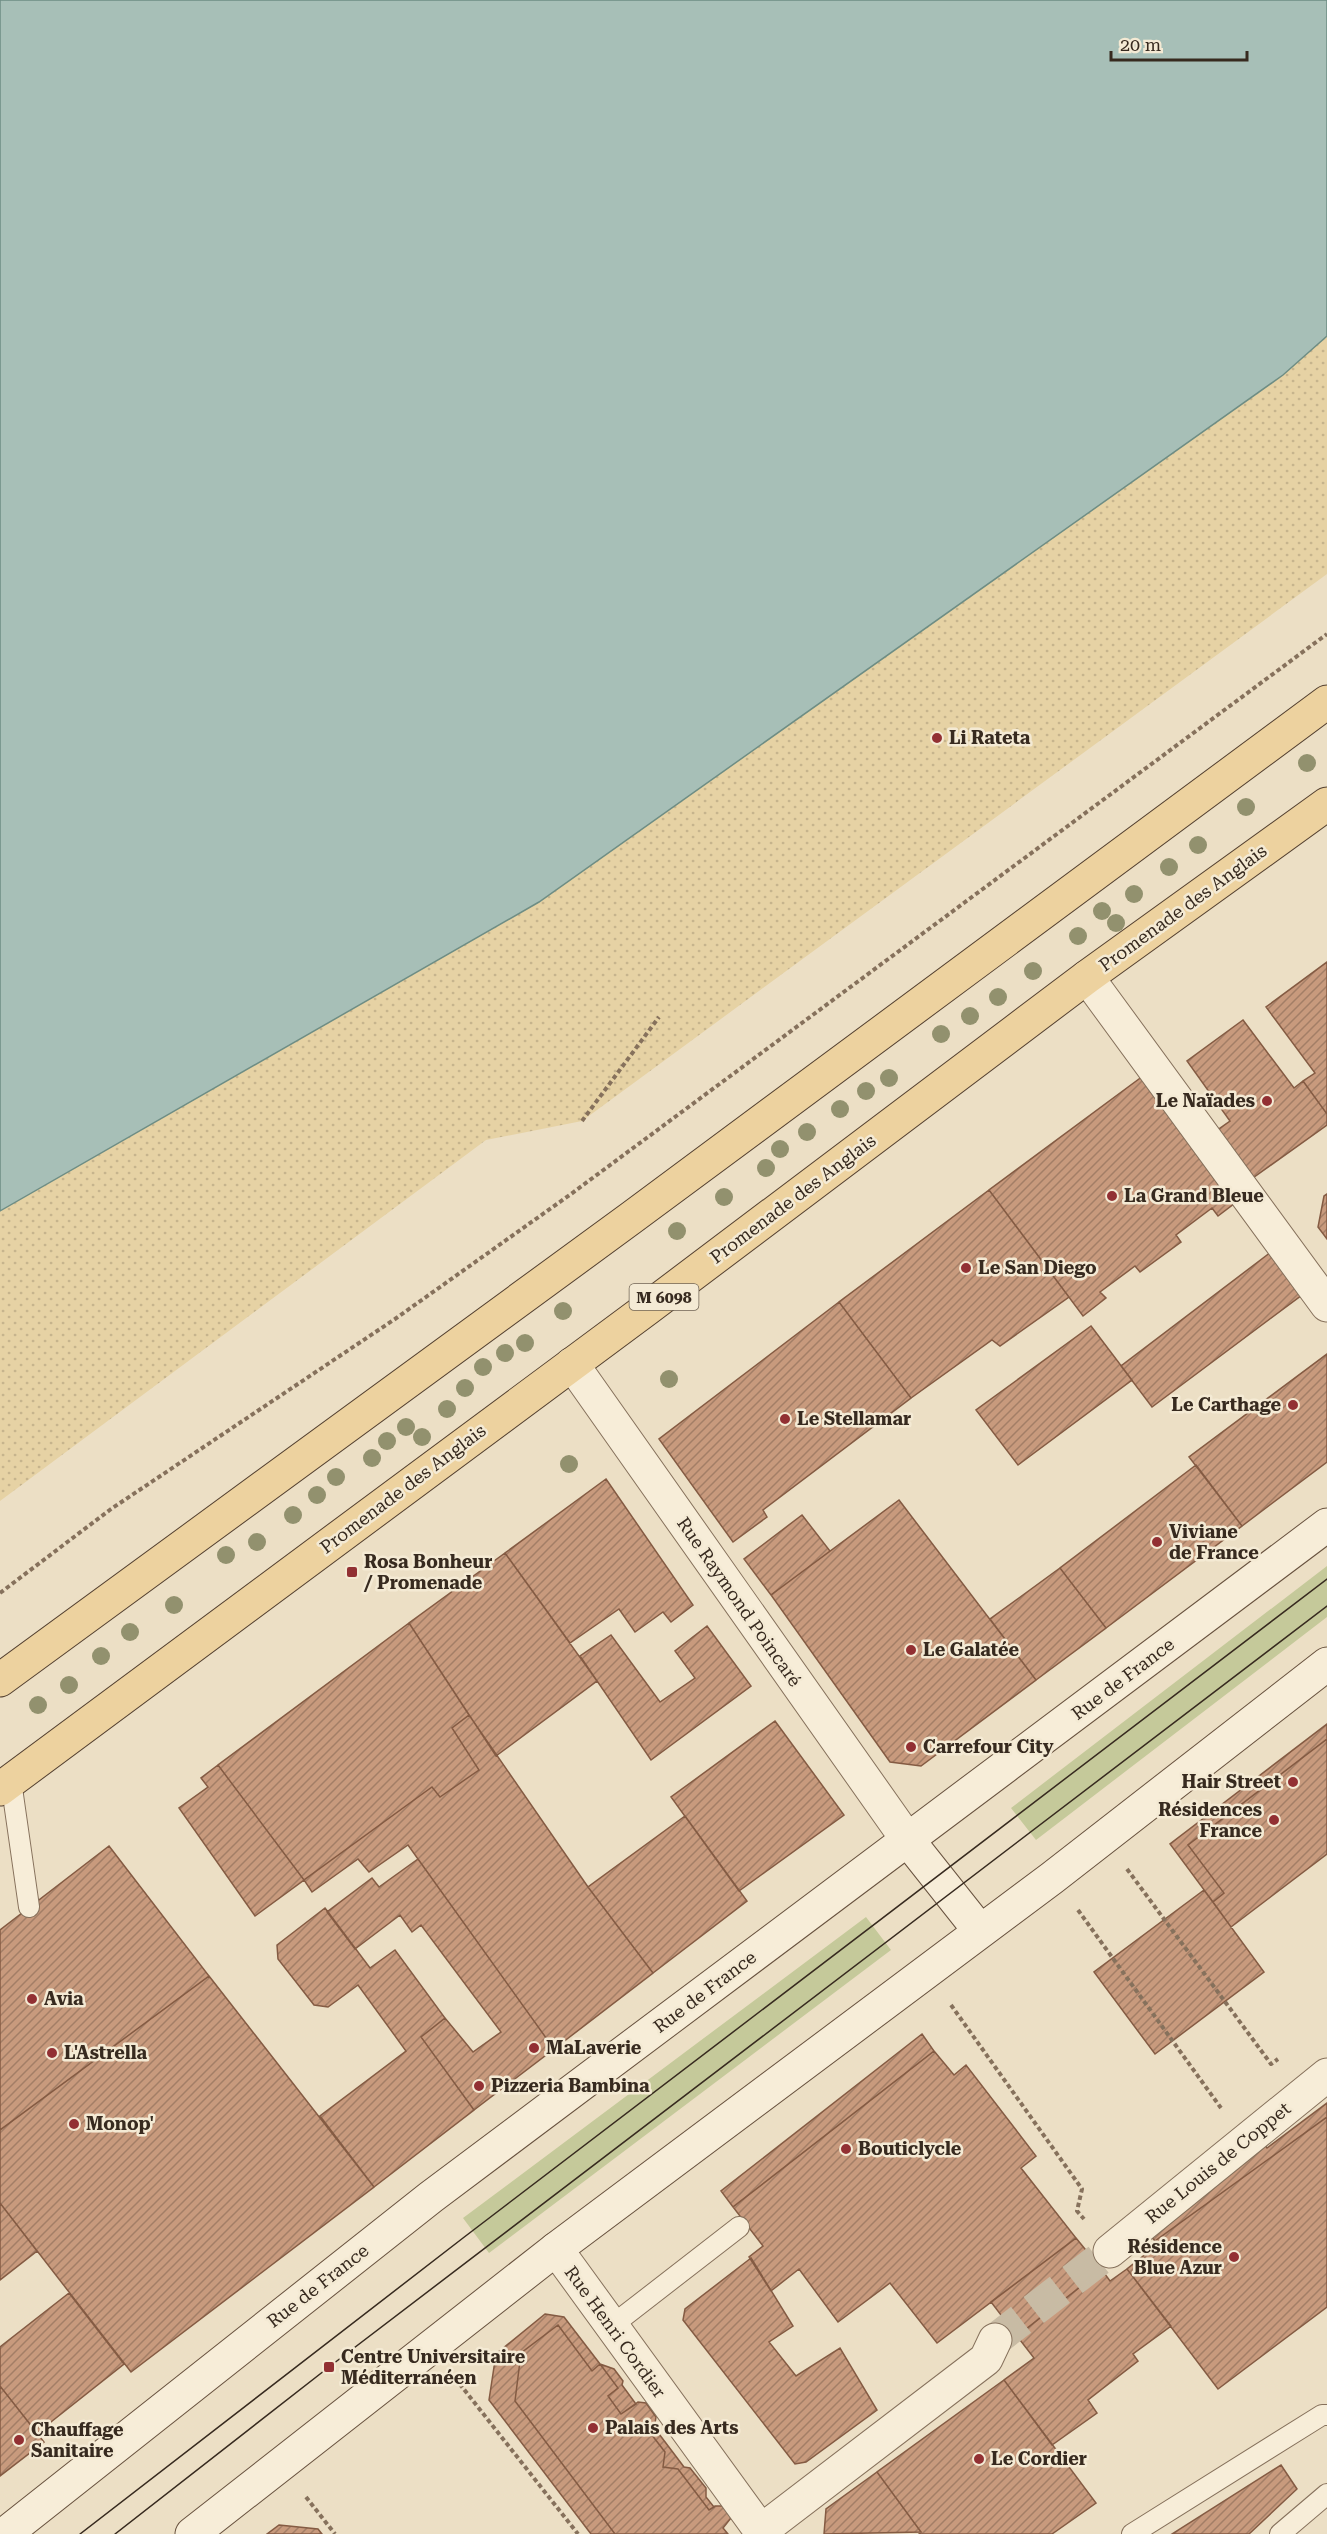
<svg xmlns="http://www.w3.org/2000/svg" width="1327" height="2534" font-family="'Roboto Serif',serif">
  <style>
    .grass { fill: #c5c99a }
    .sand { fill: url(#sand-dots) }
    .water { fill: #a7bfb7; stroke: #6e8d84; stroke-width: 1.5 }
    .building { fill: url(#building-hatch); stroke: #845b43; stroke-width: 1.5 }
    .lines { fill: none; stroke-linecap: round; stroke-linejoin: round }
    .minor-tunnel { stroke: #c8bba4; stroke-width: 33; stroke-dasharray: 33 16; stroke-linecap: butt }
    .service-casing { stroke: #86715c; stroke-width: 22 }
    .minor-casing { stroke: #86715c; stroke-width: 35 }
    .secondary-casing { stroke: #68523f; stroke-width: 35 }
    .primary-casing { stroke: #544030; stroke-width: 35 }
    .path { stroke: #86715c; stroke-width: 4; stroke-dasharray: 4.5 3; stroke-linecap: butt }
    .service { stroke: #f7edd8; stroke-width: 20 }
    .minor { stroke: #f7edd8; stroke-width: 33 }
    .secondary { stroke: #f7edd8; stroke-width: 33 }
    .primary { stroke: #edd29f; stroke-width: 33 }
    .tram { stroke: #372a1f; stroke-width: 1.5 }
    .tree { fill: #92916e }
    .poi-dot { fill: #923033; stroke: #f4ead4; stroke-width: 2 }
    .labels { text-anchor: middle; stroke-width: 5; stroke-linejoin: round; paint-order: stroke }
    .shield { fill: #f4ead4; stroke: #706455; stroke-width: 1.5 }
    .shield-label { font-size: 16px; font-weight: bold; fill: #372a1f }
    .poi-label { font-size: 18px; font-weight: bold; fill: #372a1f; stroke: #f4ead4; text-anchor: start }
    .street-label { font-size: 18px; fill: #372a1f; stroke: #f4ead4 }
  </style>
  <defs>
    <pattern id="sand-dots" width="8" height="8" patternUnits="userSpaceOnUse" patternTransform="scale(1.5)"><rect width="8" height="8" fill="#e6d2a4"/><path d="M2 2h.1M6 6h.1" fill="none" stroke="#c6b48d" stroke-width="1.8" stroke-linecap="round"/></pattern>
    <pattern id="building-hatch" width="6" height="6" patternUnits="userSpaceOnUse" patternTransform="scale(1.5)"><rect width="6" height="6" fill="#c89a7d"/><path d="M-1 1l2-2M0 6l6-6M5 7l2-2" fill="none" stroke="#a37e66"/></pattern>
  </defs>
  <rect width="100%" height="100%" fill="#ecdfc5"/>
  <path class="grass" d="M1327,1566v51l-291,223 -25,-32z
    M866,1917l25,33 -402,303 -26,-35z"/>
  <path class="sand" d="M1327,336v238l-745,547 -96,19 -486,361v-290l539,-309 744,-527z"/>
  <path class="water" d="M0,0h1327v336l-44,39 -744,527 -539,309z"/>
  <path class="building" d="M1327,962v152l-24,-33 12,-8 -49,-66z
    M1243,1020l51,68 9,-7 24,33v11l-77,55 -34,-49 14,-10 -43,-60z
    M1143,1076l92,127 -17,13 -6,-8 -36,27 5,7 -41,30 -5,-6 -35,26 6,6 -23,18 -94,-126z
    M989,1190l80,107 -69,49 -8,-6 -81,58 -72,-96z
    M1327,1194v45l-9,-12 6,-31z
    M1271,1252l31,43 -150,112 -31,-41z
    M839,1302l72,96 -148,112 4,7 -34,25 -74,-103z
    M1091,1326l41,54 -114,85 -42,-55z
    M1327,1354v108l-85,64 -53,-69z
    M1196,1465l46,61 -136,102 -46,-60z
    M606,1479l87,126 -22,17 -8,-10 -28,20 -16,-23 -49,34 -65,-90z
    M899,1500l137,180 -115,86 -31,-4 -119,-167z
    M802,1515l28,36 -59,44 -27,-36z
    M505,1553l92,128 -101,75 -87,-133z
    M1060,1568l46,60 -70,52 -46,-61z
    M409,1623l60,92 -17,13 27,42 -39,27 -8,-10 -128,93 -86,-115z
    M707,1626l44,60 -100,74 -71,-104 31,-21 49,67 35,-24 -20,-27z
    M469,1715l119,172 65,86 -99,76 -146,-204 -39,27 -11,-13 -46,33 -8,-12 128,-93 8,10 39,-27 -27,-42z
    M775,1721l69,94 -105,76 -68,-94z
    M1327,1724v15l-139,106 36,48 -11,9 -43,-58z
    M1327,1739v115l-96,73 -18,-25 11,-9 -36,-48z
    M218,1765l86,115 -49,36 -76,-108 29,-21 -7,-9z
    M685,1816l62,85 -94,72 -65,-86z
    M109,1846l100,130 -209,154v-200z
    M418,1859l136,190 -80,61 -53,-73 24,-19 28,34 28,-20 -80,-107 -9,7 -12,-17 -45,34 -28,-37 45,-34 7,9z
    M1204,1890l60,82 -109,82 -61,-82z
    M325,1908l45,60 25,-18 50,68 -24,19 53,73 -100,77 -54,-71 86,-65 -48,-66 -30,22 -14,-2 -36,-46 -1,-14z
    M209,1976l165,211 -243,185 -131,-169v-73z
    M922,2034l12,17 -201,156 -12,-16z
    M934,2051l20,24 12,-10 70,91 -15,12 55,70 -139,105 -47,-60 -52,39 -39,-53 -28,22 -22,-34 14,-11 -30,-39z
    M1327,2103v14l-172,124 -11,-13 118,-88 5,8z
    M1327,2117v190l-109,82 -91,-120 30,-24 -2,-4z
    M0,2203l37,48 -37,29z
    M1076,2238l26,32 -85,66 -26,-34z
    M751,2258l42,68 -24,16 27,34 44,-28 37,62 -71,52 -11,2 -112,-144 2,-11z
    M1127,2269l44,57 -38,28 5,7 -50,39 9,13 -45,32 -48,-65 30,-22 -17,-22 85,-66 8,11z
    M69,2293l55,71 -87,69 -37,-47v-39z
    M545,2314l19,3 36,47 -8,7 -34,-46 -37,28 -6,48 100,133h-24l-102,-134 7,-46z
    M558,2325l34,46 8,-7 18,24 -10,8 13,18 17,-12 8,1 10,14 -1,6 -7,7 17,22 -2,15 15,2 31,41 6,-4h9l7,12 -8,10 5,6h-113l-100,-133 6,-48z
    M600,2364l14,5 9,12 -1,4 14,19 -15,10 -13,-18 10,-8z
    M1004,2380l92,123 -44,31h-133l2,-2 -44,-60z
    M0,2386l44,56 -44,34z
    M653,2426l31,41 6,1 16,20v9l8,10 -5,3 -31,-41 -15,-2 2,-15 -17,-22z
    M1281,2465l16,24 -48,45h-77z
    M877,2472l44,60 -97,2 2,-25z
    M279,2525l39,4 4,5h-55z"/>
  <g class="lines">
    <path class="minor-tunnel" d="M995,2340l115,-89"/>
    <g class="service-casing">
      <path id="service" d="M11,1781l18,126
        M610,2327l129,-100
        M1132,2534l190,-119h5
        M1280,2534l47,-40"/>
    </g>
    <g class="minor-casing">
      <path id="minor" d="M1087,977l240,328
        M572,1364l335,475
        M556,2249l207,285
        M1110,2251l217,-176
        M761,2531l225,-172 9,-19"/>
    </g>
    <g class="secondary-casing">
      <path id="secondary" d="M907,1839l73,92
        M5,2534l426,-337 896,-672
        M192,2534l364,-285 496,-371 275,-214"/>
    </g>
    <g class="primary-casing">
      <path id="primary" d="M0,1680l631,-462 696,-516
        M0,1789l648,-481 439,-331 240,-173"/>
    </g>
    <path class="path" d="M582,1121l77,-104
      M0,1593l111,-84 284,-190 176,-125 756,-560
      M1127,1869l144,195 7,-5
      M1078,1910l143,198
      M951,2005l131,184 -5,22 7,8
      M455,2378l123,156
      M306,2497l29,37"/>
    <use href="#service" class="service"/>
    <use href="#minor" class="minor"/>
    <use href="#secondary" class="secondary"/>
    <use href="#primary" class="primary"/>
    <path class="tram" d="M80,2534l383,-296 864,-659
      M115,2534l214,-167 998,-761"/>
  </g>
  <g class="tree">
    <circle cx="1307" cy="763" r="9"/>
    <circle cx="1246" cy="807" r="9"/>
    <circle cx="1198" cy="845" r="9"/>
    <circle cx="1169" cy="867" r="9"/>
    <circle cx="1134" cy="894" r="9"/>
    <circle cx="1102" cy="911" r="9"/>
    <circle cx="1116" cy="923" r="9"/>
    <circle cx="1078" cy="936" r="9"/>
    <circle cx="1033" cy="971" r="9"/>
    <circle cx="998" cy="997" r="9"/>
    <circle cx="970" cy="1016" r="9"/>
    <circle cx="941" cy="1034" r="9"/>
    <circle cx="889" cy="1078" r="9"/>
    <circle cx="866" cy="1091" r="9"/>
    <circle cx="840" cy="1109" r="9"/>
    <circle cx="807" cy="1132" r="9"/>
    <circle cx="780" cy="1149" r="9"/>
    <circle cx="766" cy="1168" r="9"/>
    <circle cx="724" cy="1197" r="9"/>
    <circle cx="677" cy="1231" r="9"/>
    <circle cx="563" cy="1311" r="9"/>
    <circle cx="525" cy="1343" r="9"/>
    <circle cx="505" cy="1353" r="9"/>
    <circle cx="483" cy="1367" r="9"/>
    <circle cx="669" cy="1379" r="9"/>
    <circle cx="465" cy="1388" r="9"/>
    <circle cx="447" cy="1409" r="9"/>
    <circle cx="406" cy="1427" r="9"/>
    <circle cx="422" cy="1437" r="9"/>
    <circle cx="387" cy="1441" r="9"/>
    <circle cx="372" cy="1458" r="9"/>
    <circle cx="569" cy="1464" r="9"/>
    <circle cx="336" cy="1477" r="9"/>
    <circle cx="317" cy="1495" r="9"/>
    <circle cx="293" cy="1515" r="9"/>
    <circle cx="257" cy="1542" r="9"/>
    <circle cx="226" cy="1555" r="9"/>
    <circle cx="174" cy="1605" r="9"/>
    <circle cx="130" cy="1632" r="9"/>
    <circle cx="101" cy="1656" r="9"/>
    <circle cx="69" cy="1685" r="9"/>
    <circle cx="38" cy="1705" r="9"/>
  </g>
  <g class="poi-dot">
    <circle cx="937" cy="738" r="6"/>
    <circle cx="1267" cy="1101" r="6"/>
    <circle cx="1112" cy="1196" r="6"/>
    <circle cx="966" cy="1268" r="6"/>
    <circle cx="1293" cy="1405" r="6"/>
    <circle cx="785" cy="1419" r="6"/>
    <circle cx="1157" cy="1542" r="6"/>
    <rect x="346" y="1566" width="12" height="12" rx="3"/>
    <circle cx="911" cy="1650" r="6"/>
    <circle cx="911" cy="1747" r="6"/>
    <circle cx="1293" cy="1782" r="6"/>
    <circle cx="1274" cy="1820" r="6"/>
    <circle cx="32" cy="1999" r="6"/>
    <circle cx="534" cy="2048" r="6"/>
    <circle cx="52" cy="2053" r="6"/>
    <circle cx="479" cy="2086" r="6"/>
    <circle cx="74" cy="2124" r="6"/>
    <circle cx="846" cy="2149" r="6"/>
    <circle cx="1234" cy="2257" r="6"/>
    <rect x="323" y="2361" width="12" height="12" rx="3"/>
    <circle cx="593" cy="2428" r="6"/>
    <circle cx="19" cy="2440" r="6"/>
    <circle cx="979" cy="2459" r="6"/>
  </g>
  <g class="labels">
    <rect class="shield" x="629.5" y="1284" width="69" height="26" rx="4.5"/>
    <g class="shield-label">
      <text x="664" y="1303">M 6098</text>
    </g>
    <g class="poi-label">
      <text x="949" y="744">Li Rateta</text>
      <text x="1255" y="1107" text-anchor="end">Le Naïades</text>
      <text x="1124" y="1202">La Grand Bleue</text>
      <text x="978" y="1274">Le San Diego</text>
      <text x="1281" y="1411" text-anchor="end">Le Carthage</text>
      <text x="797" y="1425">Le Stellamar</text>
      <text x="1169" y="1538">Viviane<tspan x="1169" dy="21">de France</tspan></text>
      <text x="364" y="1568">Rosa Bonheur<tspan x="364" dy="21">/ Promenade</tspan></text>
      <text x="923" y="1656">Le Galatée</text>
      <text x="923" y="1753">Carrefour City</text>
      <text x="1281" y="1788" text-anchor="end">Hair Street</text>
      <text x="1262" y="1816" text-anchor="end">Résidences<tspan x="1262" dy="21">France</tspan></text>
      <text x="44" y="2005">Avia</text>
      <text x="546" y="2054">MaLaverie</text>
      <text x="64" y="2059">L'Astrella</text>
      <text x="491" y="2092">Pizzeria Bambina</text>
      <text x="86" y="2130">Monop'</text>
      <text x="858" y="2155">Bouticlycle</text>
      <text x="1222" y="2253" text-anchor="end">Résidence<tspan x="1222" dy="21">Blue Azur</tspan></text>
      <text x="341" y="2363">Centre Universitaire<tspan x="341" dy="21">Méditerranéen</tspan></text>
      <text x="605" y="2434">Palais des Arts</text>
      <text x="31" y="2436">Chauffage<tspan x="31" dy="21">Sanitaire</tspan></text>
      <text x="991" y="2465">Le Cordier</text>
    </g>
    <g class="street-label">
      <text transform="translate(1183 908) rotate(-36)" y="6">Promenade des Anglais</text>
      <text transform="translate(793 1199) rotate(-37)" y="6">Promenade des Anglais</text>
      <text transform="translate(403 1489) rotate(-37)" y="6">Promenade des Anglais</text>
      <text transform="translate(739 1602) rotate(55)" y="6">Rue Raymond Poincaré</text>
      <text transform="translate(1123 1679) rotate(-37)" y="6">Rue de France</text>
      <text transform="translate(705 1992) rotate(-37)" y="6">Rue de France</text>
      <text transform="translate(1218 2163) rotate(-39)" y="6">Rue Louis de Coppet</text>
      <text transform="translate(318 2286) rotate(-38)" y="6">Rue de France</text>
      <text transform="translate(615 2332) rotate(54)" y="6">Rue Henri Cordier</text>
    </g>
  </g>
  <path d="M1111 51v9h136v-9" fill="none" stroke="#372a1f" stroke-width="3"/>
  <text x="1120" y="51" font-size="18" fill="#372a1f" stroke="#f4ead4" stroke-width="4.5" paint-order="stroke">20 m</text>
</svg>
